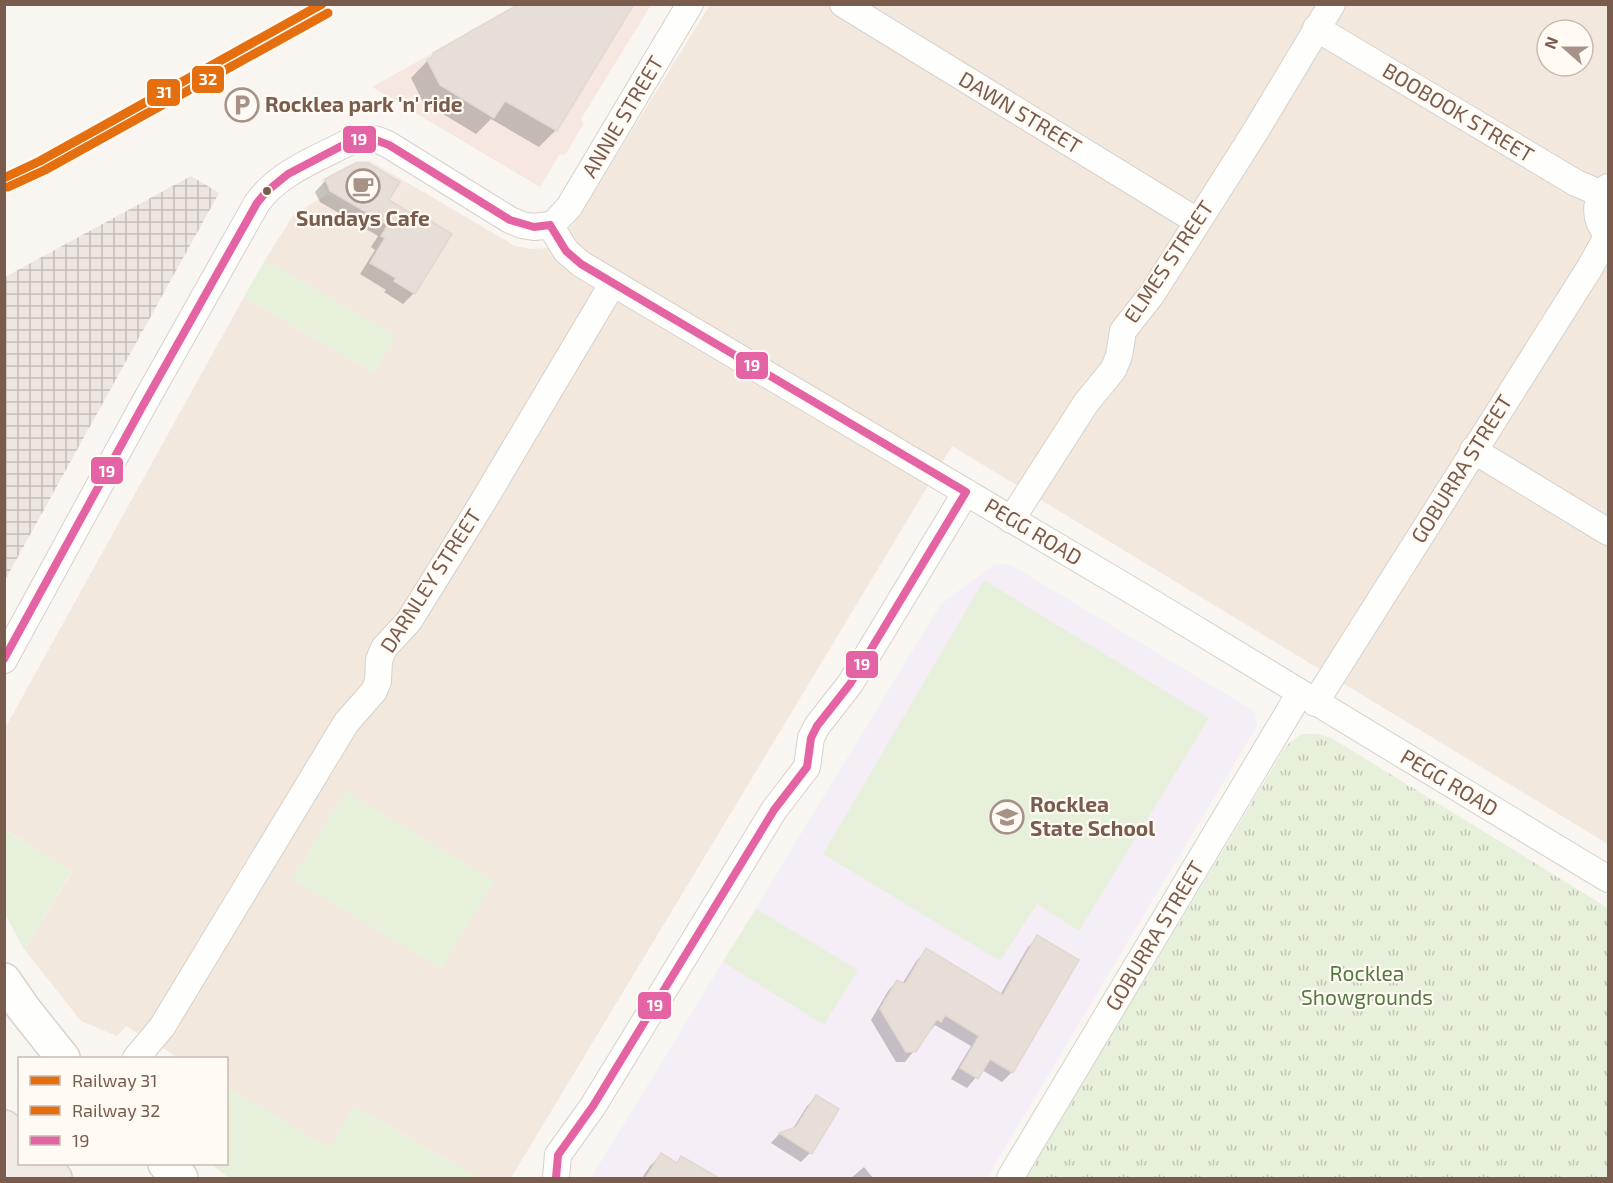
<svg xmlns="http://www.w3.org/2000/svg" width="1613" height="1183" font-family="'Exo 2',sans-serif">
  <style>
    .residential { fill: #f2e8de; fill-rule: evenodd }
    .commercial { fill: #f6e8e1 }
    .industrial { fill: url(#industrial-grid) }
    .education { fill: #f6eef6 }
    .grass { fill: #e7f0db }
    .park { fill: url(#park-tufts) }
    .shadow { fill: #0003 }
    .building { fill: #e6ded7; stroke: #e2d8d2; stroke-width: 1.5 }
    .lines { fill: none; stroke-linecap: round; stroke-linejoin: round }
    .street-casing { stroke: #d7d1cb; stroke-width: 28 }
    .secondary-casing { stroke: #d9d2cb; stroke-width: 36 }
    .highway-casing { stroke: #dad1cc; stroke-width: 36 }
    .street { stroke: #fefefd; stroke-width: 26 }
    .secondary { stroke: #fefefd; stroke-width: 33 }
    .highway { stroke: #f2eae7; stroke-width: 33 }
    .bus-1-casing { stroke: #fffaf3; stroke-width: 12 }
    .bus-1 { stroke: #e463a4; stroke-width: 8 }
    .rail-1-casing { stroke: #fffaf3; stroke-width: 14 }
    .rail-2-casing { stroke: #fffaf3; stroke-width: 14 }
    .rail-1 { stroke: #e56e0f; stroke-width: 9 }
    .rail-2 { stroke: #e56e0f; stroke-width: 9 }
    .bus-dot { fill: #7a5c4d; stroke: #fffaf3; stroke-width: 2 }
    .labels { text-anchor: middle; stroke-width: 4.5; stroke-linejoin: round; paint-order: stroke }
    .poi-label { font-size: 21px; font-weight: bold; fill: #7a5c4d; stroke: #fffaf3; text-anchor: start }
    .street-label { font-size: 21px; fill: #7a5c4d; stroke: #fffaf3 }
    .park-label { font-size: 21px; fill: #537a41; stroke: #fffaf3 }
    .line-badge { stroke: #fffaf3; stroke-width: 2 }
    .badge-label { font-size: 16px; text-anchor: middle; font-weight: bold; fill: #fff }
  </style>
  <defs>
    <pattern id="industrial-grid" width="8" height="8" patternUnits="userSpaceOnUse" patternTransform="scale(1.5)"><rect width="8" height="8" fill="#ede5e0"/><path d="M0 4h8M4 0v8" fill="none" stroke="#c5bdb8"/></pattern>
    <pattern id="park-tufts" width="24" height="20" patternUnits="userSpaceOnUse" patternTransform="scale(1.5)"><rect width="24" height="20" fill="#e7f0db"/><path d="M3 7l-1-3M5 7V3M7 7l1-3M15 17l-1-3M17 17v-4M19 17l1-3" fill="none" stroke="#c0c6b4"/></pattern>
  </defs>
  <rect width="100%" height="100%" fill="#f9f5f0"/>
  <path class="residential" d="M710,5h898v839l-656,-398 -441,732h-33l-124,-72 -25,43 -102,-62 -1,-29h-47l-53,-32 -9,10 -36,-15 -57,-72 48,-77 -67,-42 -1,-100 240,-433 130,76 21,-36 -130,-77 29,-46 34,-20 53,32 27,-43 107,63 16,3 15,-1 27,-23zM1547,30h36v36h-36z"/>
  <path class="commercial" d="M519,5h132l-70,114 2,5 -17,30 -7,1 -19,32 -168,-100z
    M357,161h13l38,22 -27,43 -53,-32 -7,-14z"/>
  <path class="industrial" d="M191,176l28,17 -214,387v-303z"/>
  <path class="education" d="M995,564l16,1 243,146 3,15 -270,452h-396l350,-574z"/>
  <path class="grass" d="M265,260l131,76 -22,37 -130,-76z
    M984,580l225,138 -130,213 -42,-27 -37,57 -177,-107z
    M345,791l149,90 -53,88 -149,-90z
    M4,830l68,41 -48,78 -19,-35z
    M756,909l102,61 -34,55 -101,-63z
    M227,1087l102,61 25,-42 124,72h-249l-18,-14h15z"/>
  <path class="park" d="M1302,734h17l14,5 275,169v270h-583l261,-432z"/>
  <path class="shadow" d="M434,54l122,76 -17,17 -48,-28 -15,15 -53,-32 -12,-24z
    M326,180l61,20 27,93 -11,11 -19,-12 2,-2 -26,-16 15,-24 -4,-3 7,-11 -58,-34 -5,-10z
    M1038,937l-26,135 -10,10 -20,-12 -15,18 -16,-9 20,-33 -36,-21 -30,37h-9l-25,-42 17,-29 9,-10 5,3 15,-24 10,-10 73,45 28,-48z
    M817,1097l-7,56 -9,9 -30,-19 8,-9 13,-4 15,-24z
    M661,1155l15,9 5,-6 37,20h-76l8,-12z
    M864,1167l9,11h-22z"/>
  <path class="building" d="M519,4h115l-77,127 -52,-30 -11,17 -54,-33 -13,-25 6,-4v-3z
    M356,163h12l32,19 -11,18 40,24 2,-3 21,13 -37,60 -21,-13 2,-3 -26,-15 15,-25 -4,-2 7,-11 -58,-34 -5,-12z
    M1037,935l42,25 -66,113 -23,-14 -12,20 -18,-11 19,-32 -34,-21 -4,7 -4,-3 -21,33h-10l-26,-43 17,-29 8,4 21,-36 77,47z
    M816,1095l23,14 -27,45 -33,-21 17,-6z
    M661,1153l16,10 4,-7 40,23h-76z"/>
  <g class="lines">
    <g class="street-casing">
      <path id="street" d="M843,4l354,217
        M1316,28l260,155 26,11
        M1608,187c-15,15 -14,33 0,48
        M550,225l16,26 15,13 570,338 457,277
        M1473,450l135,82
        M1011,520l75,-117 27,-33 6,-14 4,-25 29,-37 103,-162 77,-128
        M4,660l137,-251 116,-206c22,-31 62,-45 94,-62 14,-5 25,-3 38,4l121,75 12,5 12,2 16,-2 6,-4 13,-14 121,-203
        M1315,703l274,-434 19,-34
        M136,1058l26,-31 184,-304 28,-32 4,-10 1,-21 5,-12 25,-27 72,-116 132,-222
        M556,1178l2,-23 35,-49 181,-296 33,-43 4,-29 6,-12 33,-42 116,-192
        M1010,1178l290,-485"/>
    </g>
    <g class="secondary-casing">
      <path id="secondary" d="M4,980l20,29 39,49
        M165,1164l16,14"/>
    </g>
    <g class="highway-casing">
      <path id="highway" d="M4,1127l16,16
        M4,1164l15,14
        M40,1164l15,14"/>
    </g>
    <use href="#street" class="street"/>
    <use href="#secondary" class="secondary"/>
    <use href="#highway" class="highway"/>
    <g class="bus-1-casing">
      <path id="bus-1" d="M550,225l16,26 15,13 385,228
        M4,659l137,-250 116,-206 9,-11 22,-18 63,-33 19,-3 19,7 121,75 24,7 16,-2
        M556,1178l2,-23 35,-49 181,-296 33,-43 4,-29 6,-12 33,-42 116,-192"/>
    </g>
    <use href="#bus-1" class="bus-1"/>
    <g class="rail-1-casing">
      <path id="rail-1" d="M4,178l36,-17 282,-157"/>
    </g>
    <g class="rail-2-casing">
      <path id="rail-2" d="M8,187l37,-17 283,-157"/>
    </g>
    <use href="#rail-1" class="rail-1"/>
    <use href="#rail-2" class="rail-2"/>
  </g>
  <defs>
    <g id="parking-ring" transform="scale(1.725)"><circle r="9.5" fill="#fffaf3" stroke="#a69286" stroke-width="1.5"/><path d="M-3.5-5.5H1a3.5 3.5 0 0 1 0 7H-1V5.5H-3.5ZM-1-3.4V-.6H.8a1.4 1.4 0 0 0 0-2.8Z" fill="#a69286"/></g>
    <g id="cafe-ring" transform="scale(1.725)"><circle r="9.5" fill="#fffaf3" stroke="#a69286" stroke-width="1.5"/><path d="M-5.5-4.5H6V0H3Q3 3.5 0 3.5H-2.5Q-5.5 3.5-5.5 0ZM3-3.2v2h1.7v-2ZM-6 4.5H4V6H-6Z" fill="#a69286"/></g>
    <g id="school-ring" transform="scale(1.725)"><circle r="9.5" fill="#fffaf3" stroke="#a69286" stroke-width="1.5"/><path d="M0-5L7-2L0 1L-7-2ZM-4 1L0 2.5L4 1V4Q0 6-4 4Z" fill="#a69286"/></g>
  </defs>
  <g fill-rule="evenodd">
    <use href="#parking-ring" x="242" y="105"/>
    <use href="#cafe-ring" x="363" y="186"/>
    <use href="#school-ring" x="1007" y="817"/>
  </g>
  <circle class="bus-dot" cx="267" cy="191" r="5"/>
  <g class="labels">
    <g class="poi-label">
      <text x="265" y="112">Rocklea park 'n' ride</text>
      <text x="363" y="226" text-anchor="middle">Sundays Cafe</text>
      <text x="1030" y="812">Rocklea<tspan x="1030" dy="24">State School</tspan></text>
    </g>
    <g class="street-label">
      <text transform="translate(1020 113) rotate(31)" y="7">DAWN STREET</text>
      <text transform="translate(1458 113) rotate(31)" y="7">BOOBOOK STREET</text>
      <text transform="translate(623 117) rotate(-59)" y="7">ANNIE STREET</text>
      <text transform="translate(1169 262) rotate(-56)" y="7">ELMES STREET</text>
      <text transform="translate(1462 469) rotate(-58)" y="7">GOBURRA STREET</text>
      <text transform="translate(1033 532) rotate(31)" y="7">PEGG ROAD</text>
      <text transform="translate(431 581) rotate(-57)" y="7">DARNLEY STREET</text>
      <text transform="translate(1449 783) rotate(31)" y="7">PEGG ROAD</text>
      <text transform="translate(1155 936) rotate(-59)" y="7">GOBURRA STREET</text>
    </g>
    <g class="park-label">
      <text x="1367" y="981">Rocklea<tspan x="1367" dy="24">Showgrounds</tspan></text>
    </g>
  </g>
  <g class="line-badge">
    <rect x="191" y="65" width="34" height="29" rx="6" fill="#e56e0f"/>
    <rect x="146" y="78" width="35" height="29" rx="6" fill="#e56e0f"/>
    <rect x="342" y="125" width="35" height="29" rx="6" fill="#e463a4"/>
    <rect x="735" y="351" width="34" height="29" rx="6" fill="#e463a4"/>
    <rect x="90" y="456" width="34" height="29" rx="6" fill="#e463a4"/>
    <rect x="845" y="650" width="34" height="29" rx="6" fill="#e463a4"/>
    <rect x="637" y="991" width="35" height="29" rx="6" fill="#e463a4"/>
  </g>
  <g class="badge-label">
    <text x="208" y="85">32</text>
    <text x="164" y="98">31</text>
    <text x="359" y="145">19</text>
    <text x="752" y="371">19</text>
    <text x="107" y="477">19</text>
    <text x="862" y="670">19</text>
    <text x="655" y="1011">19</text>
  </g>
  <rect width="1613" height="1183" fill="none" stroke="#7a5c4d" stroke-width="12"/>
  <rect x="18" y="1057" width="210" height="108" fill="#fffaf3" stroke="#cabbb1" stroke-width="1.5"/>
  <rect x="30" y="1076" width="30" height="9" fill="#e56e0f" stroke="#cabbb1" stroke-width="1.5"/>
  <text x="72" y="1087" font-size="18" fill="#7a5c4d">Railway 31</text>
  <rect x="30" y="1106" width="30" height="9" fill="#e56e0f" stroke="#cabbb1" stroke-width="1.5"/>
  <text x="72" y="1117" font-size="18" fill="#7a5c4d">Railway 32</text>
  <rect x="30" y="1136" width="30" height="9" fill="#e463a4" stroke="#cabbb1" stroke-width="1.5"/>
  <text x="72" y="1147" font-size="18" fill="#7a5c4d">19</text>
  <g transform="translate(1565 48) rotate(291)"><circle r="28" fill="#fffaf3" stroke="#cabbb1" stroke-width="1.5"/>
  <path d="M0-4.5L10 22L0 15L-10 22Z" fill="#a69286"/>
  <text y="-9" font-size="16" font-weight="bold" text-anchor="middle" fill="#7a5c4d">N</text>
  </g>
</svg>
